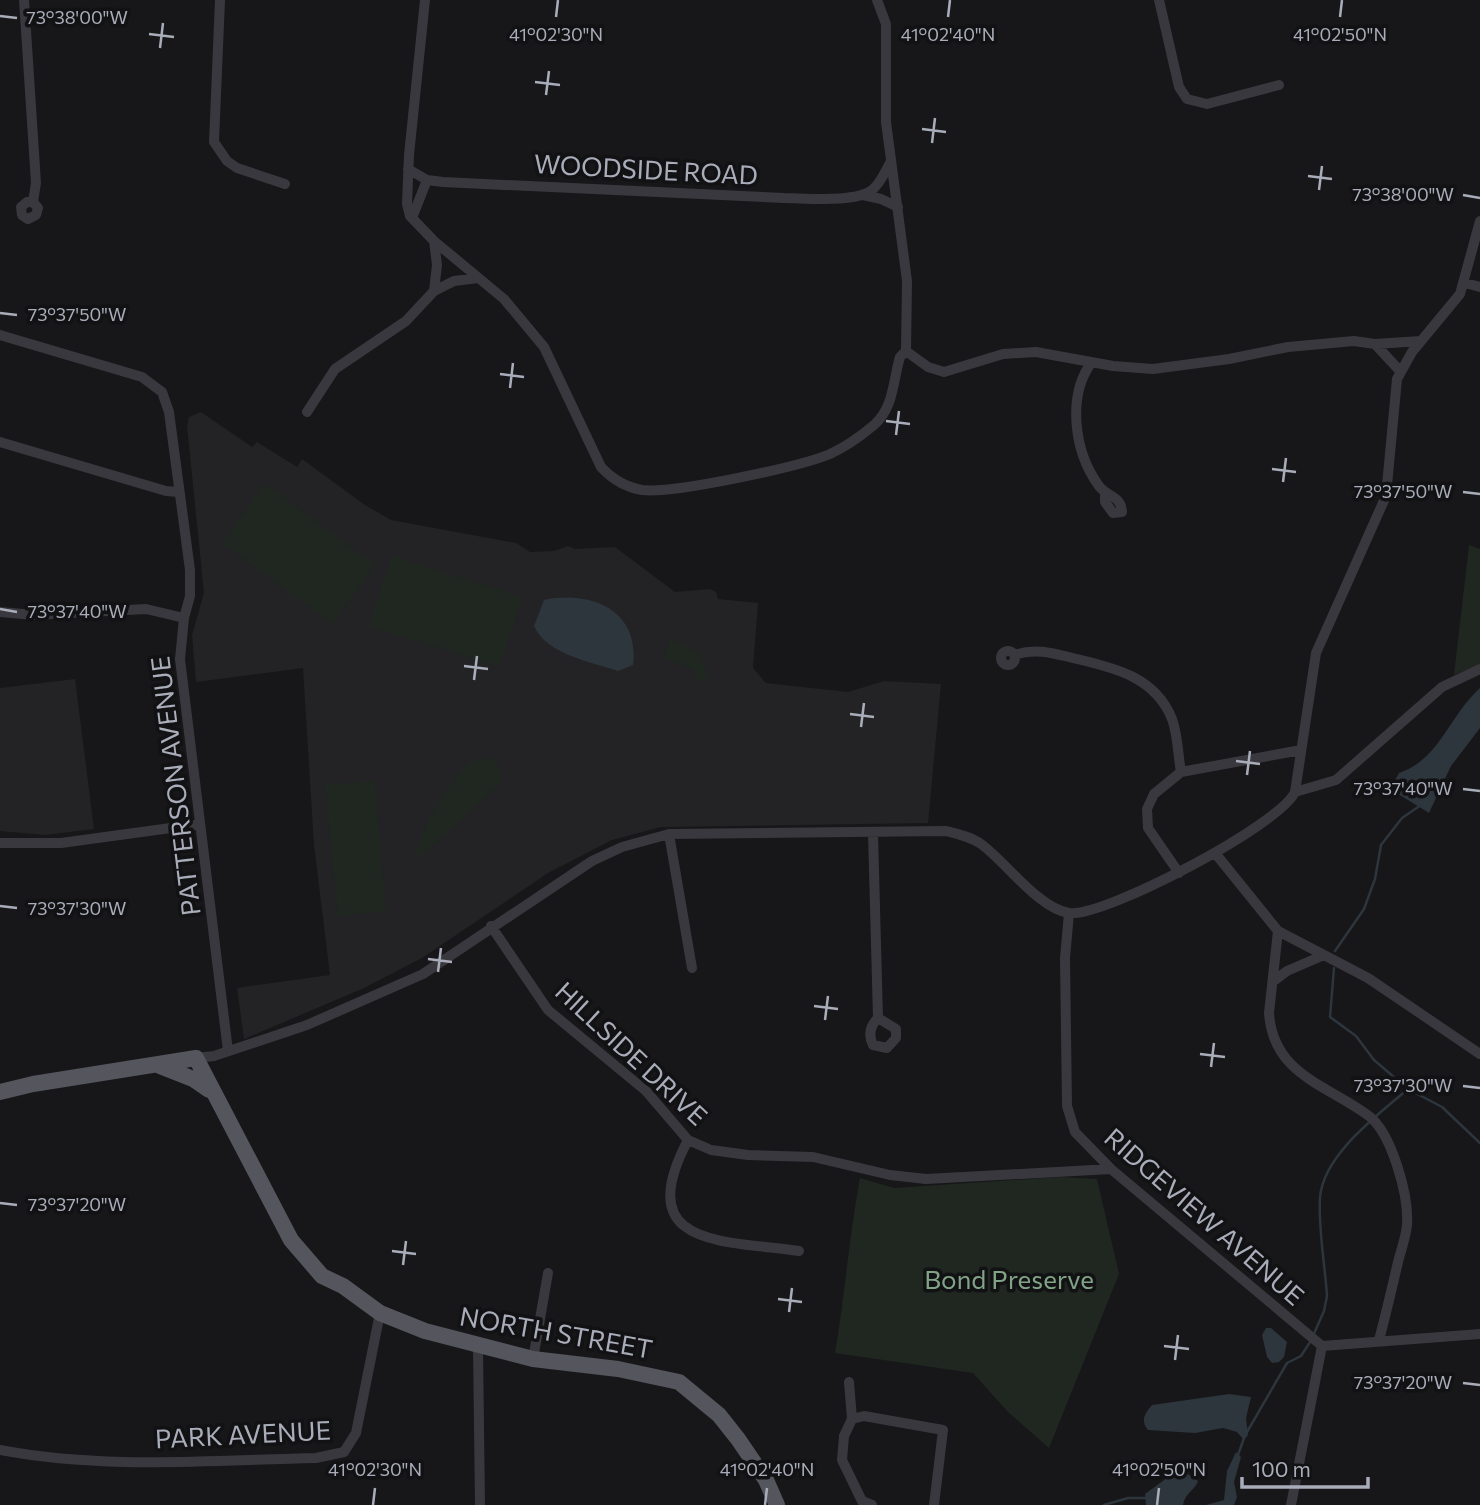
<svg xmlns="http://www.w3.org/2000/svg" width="1480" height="1505" font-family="Commissioner,sans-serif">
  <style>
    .built { fill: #232326 }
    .green { fill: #1f2720 }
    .water { fill: #2d353d }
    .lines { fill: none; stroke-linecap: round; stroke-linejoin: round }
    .stream { stroke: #2d353d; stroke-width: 2.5 }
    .minor { stroke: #38383e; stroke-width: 10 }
    .primary { stroke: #54555d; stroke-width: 16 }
    .ticks { fill: none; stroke: #a9adb9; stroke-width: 2.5 }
    .labels { text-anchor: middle; stroke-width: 7; stroke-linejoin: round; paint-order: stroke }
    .street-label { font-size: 26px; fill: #a9adb9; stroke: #121214 }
    .park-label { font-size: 26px; fill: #80a485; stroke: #121214 }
    .ticks-label { font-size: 18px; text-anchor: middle; fill: #a9adb9; stroke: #121214; stroke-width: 7; stroke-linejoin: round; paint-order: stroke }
  </style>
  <rect width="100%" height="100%" fill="#171719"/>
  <path class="built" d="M201,412l51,35 5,-5 40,25 5,-8 63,46 26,15 125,23 14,9 24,-1 14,-5 7,3 40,-2 60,45 35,-3 6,3 2,7 40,4 -5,65 13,15 82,9 36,-11 57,3 -13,139 -267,4 -49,13 -64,33 -126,85 -58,30 -120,51 -7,-51 93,-13 -16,-130 -11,-177 -107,14 -4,-47 12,-42 -17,-167 2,-9z
    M75,679l19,150 -49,6 -45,-4v-143z"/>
  <path class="green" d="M265,483l110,82 -43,59 -110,-81z
    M1469,545l11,4v116l-26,10z
    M392,556l130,41 -23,70 -130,-41z
    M671,639l27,13 11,24 -12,6 -5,-13 -29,-12z
    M479,757l17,4 5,11v11l-78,71 -8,2c4,-25 40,-89 64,-99z
    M371,781l4,3 11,127 -48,5 -13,-131z
    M1060,1177l37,2 22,95 -70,174 -41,-36 -35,-39 -138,-20c10,-58 14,-117 25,-175l34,10z"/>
  <path class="water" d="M544,600c48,-10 96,11 89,65l-15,6c-26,-9 -71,-16 -84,-45z
    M1480,688v40l-29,38 -22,47 -39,-24 9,-16c40,-13 50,-57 81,-85z
    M1266,1328h5l16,14 -3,15 -5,5 -7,1 -5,-6 -5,-22z
    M1229,1394l22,3 -5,21 2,17 -4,5 -7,-8 -14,-4 -28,5 -47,-3c-8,-9 -3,-17 4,-25z
    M1236,1452l5,5 -7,25 3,15 -3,8h-28l18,-5 3,-29z
    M1175,1472h10l13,9c-2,8 -13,12 -15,24h-37l-1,-11z"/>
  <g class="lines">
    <path class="stream" d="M1335,951l29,-42 11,-30 6,-34 21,-27 19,-13
      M1334,968l-4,49 26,19 18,24 34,29 34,18 38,36
      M1313,1336l11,-25 3,-15c-2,-32 -9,-67 -7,-99 4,-43 58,-82 88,-108
      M1247,1432l40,-69 14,-7 9,-14
      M1238,1455l6,-17
      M1104,1505l24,-7h18"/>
    <path class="minor" d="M24,0l12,183 -3,19 5,6 -2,7 -8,4 -6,-4 -1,-8 6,-5h6
      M220,0l-6,142 13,19 10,7 48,16
      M425,0l-16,155 -2,49 3,12 24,25 70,58 40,48 57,120c11,12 24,20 41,23 30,4 157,-23 188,-36 15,-7 31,-18 44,-29 20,-17 19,-45 26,-68l6,-6 22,16 16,5 59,-18 33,-2 77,14 40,3 76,-10 59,-12 66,-6 21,3 25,27
      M877,0l9,24v98l21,159 -1,70
      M1159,0l20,87 8,12 20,5 72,-19
      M408,169l19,11 16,2 341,16c21,0 72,5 88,-8 8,-6 13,-18 18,-27
      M863,195l18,4 17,8
      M412,218l15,-38
      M434,241l3,24 -3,26
      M1465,283l15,4
      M0,335l142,42 20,15 7,20 21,158v26l-6,22
      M1375,344l46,-3
      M1091,363c-24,34 -17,89 8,123 8,11 22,9 23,26l-9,1 -8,-11v-9
      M307,412l28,-43 71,-48 28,-30 20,-10 24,-3
      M0,442l166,49 13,1
      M0,612l34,3 112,-6 38,9 -4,41 48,392
      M1001 658a7 7 0 1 1 14 0a7 7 0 1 1-14 0Z
      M1015,655c21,-8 41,-1 62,4 39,9 79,19 95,60 6,16 6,37 9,53
      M1295,792l41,-12 106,-93 38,-18
      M873,833l5,185c-8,8 -10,17 -5,27l14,3 9,-10v-9l-18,-11
      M669,834l23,134
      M0,843h61l139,-19
      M1215,853l63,78 90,47 112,76
      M1179,873l-31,-45 -1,-19 7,-15 27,-22 120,-22
      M1069,913l-4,45 2,148 8,26 36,37 211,177 158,-12
      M491,926l57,84 98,81 42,49 23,10 37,5 65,2 77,18 36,4 185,-10
      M1278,931l-9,82c4,62 59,72 100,103 23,18 40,80 38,109 -1,12 -6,25 -9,37 -6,26 -12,52 -19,78
      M1275,980l12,-9 37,-16
      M196,1058l18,-2 93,-31 116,-51 169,-113 30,-14 47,-13 277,-3c12,3 25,6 35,13 25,18 57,64 88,69 34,5 211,-88 226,-121l21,-139 70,-157 11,-117 15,-27 48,-58 20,-73
      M688,1140c-57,108 35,100 111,111
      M478,1347l2,158
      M533,1359l15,-86
      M849,1382l3,37 -8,17 -2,24 20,41 10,4
      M852,1419l12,-3 79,14 -9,75
      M0,1450c104,20 211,10 316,8l28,-6 12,-19 24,-120
      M1291,1505l31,-159"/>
    <path class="primary" d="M160,1066l33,13 16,11
      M0,1092l33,-8 163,-26 95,182 31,36 21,10 37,27 45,18 108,28 85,10 61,13 40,33 19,24 28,41 11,25"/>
  </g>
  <path class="ticks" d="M0,16l17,2M556,17l2,-17M948,17l2,-17M1340,17l2,-17M149,34l25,3M160,48l3,-25M535,82l25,3M546,95l3,-24M922,129l24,3M932,143l3,-25M1308,176l24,3M1319,190l3,-24M1463,195l17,3M0,313l17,2M500,374l24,3M510,388l3,-25M886,421l24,3M896,435l3,-24M1272,469l24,3M1283,482l3,-24M1463,492l17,2M0,609l17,3M464,666l24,3M474,680l3,-24M850,714l24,3M861,727l3,-24M1236,761l24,3M1247,775l3,-24M1463,789l17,2M0,906l17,2M428,959l24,3M438,972l3,-24M814,1006l24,3M825,1020l3,-24M1200,1054l25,3M1211,1067l3,-24M1463,1086l17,2M0,1203l17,2M392,1251l24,3M403,1265l3,-24M778,1299l24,3M789,1312l3,-24M1164,1346l25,3M1175,1360l3,-25M1463,1383l17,2M373,1505l2,-17M765,1505l2,-17M1157,1505l2,-17"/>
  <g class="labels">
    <g class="street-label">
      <text transform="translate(646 170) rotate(3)" y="9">WOODSIDE ROAD</text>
      <text transform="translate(176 786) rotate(-97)" y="9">PATTERSON AVENUE</text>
      <text transform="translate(631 1054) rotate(43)" y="9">HILLSIDE DRIVE</text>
      <text transform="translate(1204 1217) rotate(41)" y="9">RIDGEVIEW AVENUE</text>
      <text transform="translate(556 1333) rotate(10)" y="9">NORTH STREET</text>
      <text transform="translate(243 1435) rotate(-3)" y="9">PARK AVENUE</text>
    </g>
    <g class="park-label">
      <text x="1009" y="1289">Bond Preserve</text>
    </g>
  </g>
  <g class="ticks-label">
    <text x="77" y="24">73°38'00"W</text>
    <text x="556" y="41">41°02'30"N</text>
    <text x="948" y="41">41°02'40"N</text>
    <text x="1340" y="41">41°02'50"N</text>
    <text x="1403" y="201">73°38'00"W</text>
    <text x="77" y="321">73°37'50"W</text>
    <text x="1403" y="498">73°37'50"W</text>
    <text x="77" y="618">73°37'40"W</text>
    <text x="1403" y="795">73°37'40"W</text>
    <text x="77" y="915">73°37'30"W</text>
    <text x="1403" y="1092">73°37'30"W</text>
    <text x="77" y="1211">73°37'20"W</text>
    <text x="1403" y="1389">73°37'20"W</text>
    <text x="375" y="1476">41°02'30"N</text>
    <text x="767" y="1476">41°02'40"N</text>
    <text x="1159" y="1476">41°02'50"N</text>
  </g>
  <path d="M1242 1477v10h126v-10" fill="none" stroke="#a9adb9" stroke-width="3.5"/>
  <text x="1252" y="1477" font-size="21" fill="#a9adb9" stroke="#121214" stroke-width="5" paint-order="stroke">100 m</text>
</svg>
